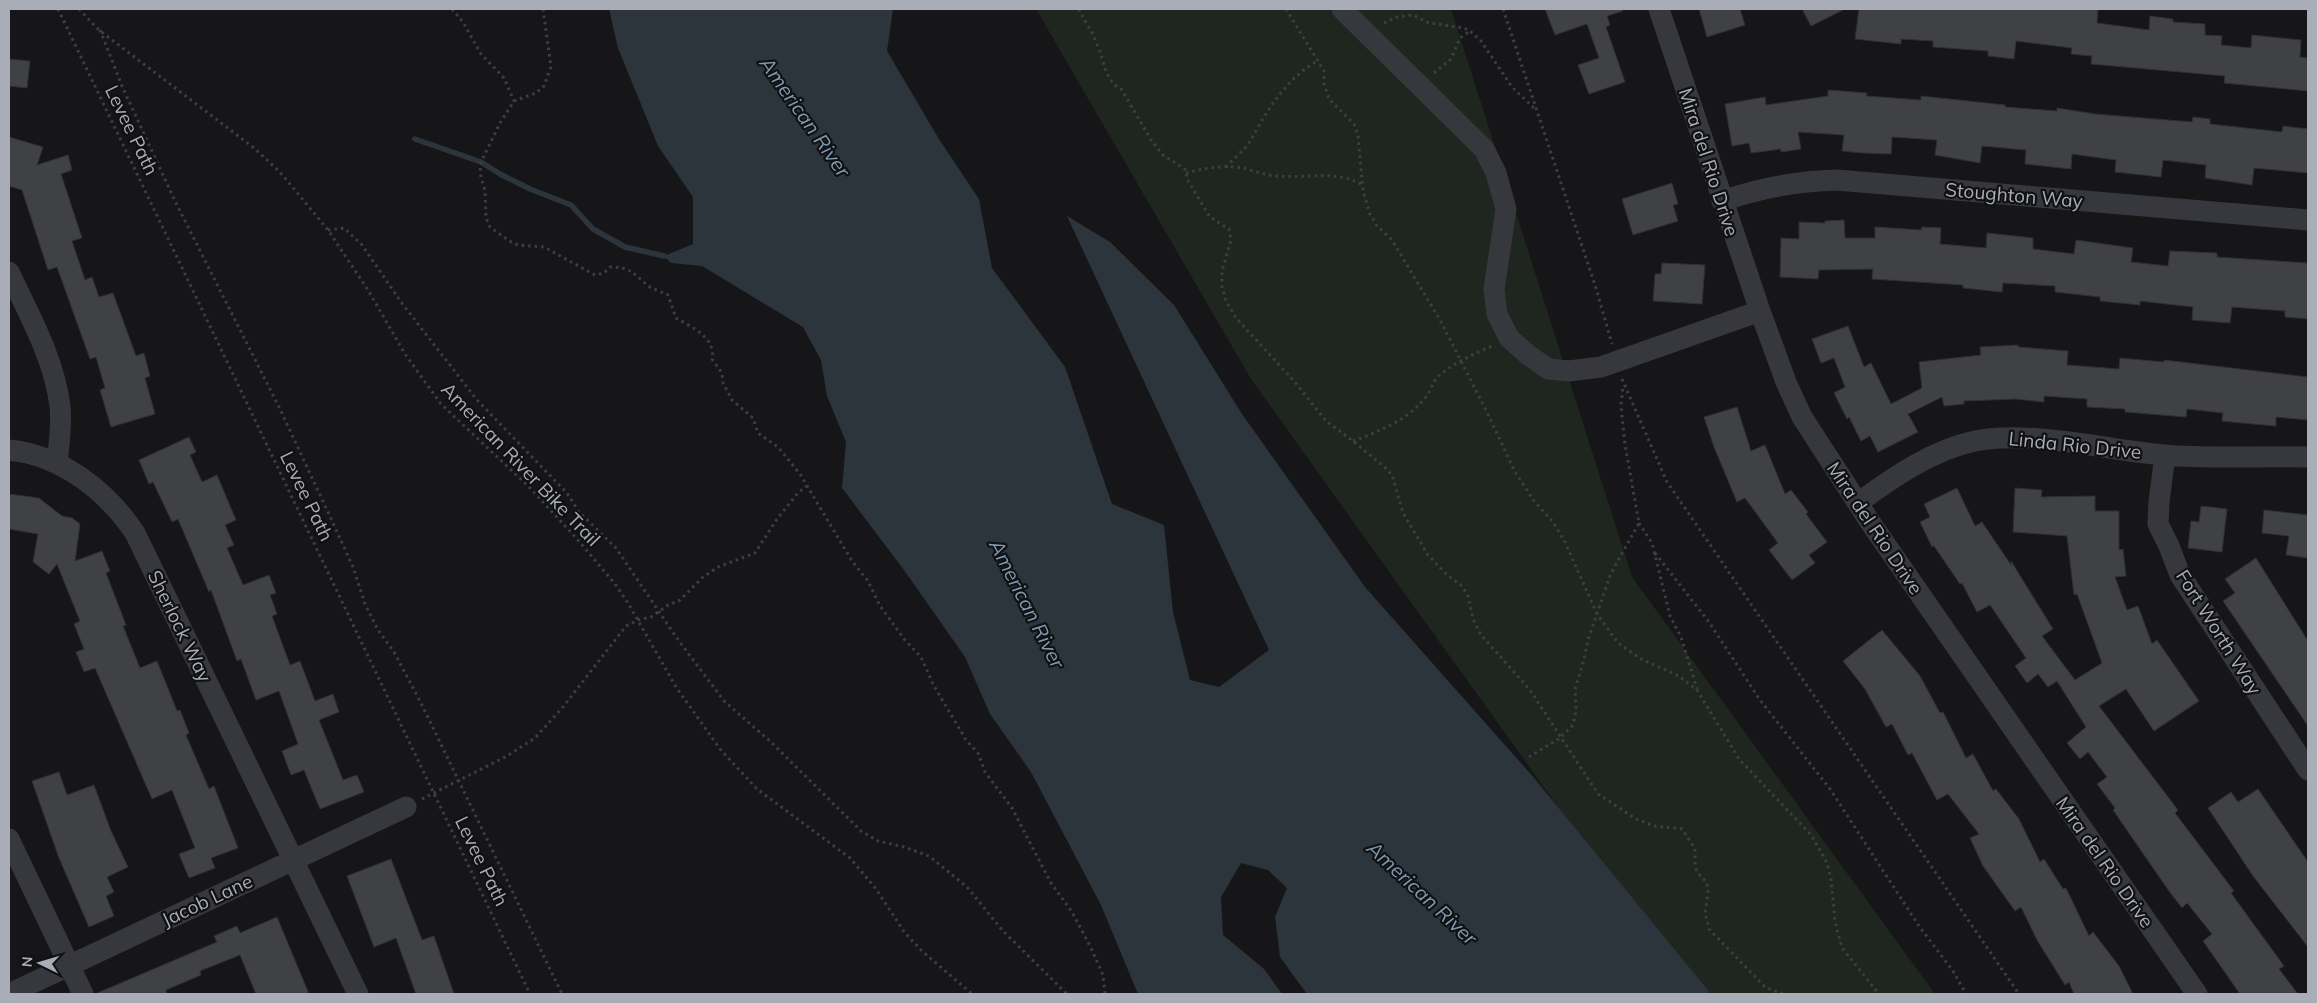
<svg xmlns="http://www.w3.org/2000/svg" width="2317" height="1003" font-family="Mulish,sans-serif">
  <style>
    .green { fill: #1e261f }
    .water { fill: #2c353c }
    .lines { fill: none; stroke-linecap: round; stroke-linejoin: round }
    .stream { stroke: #2c353c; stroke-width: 5.5 }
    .building { fill: #404145; stroke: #303034 }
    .path { stroke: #3d3f44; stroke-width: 3; stroke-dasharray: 2.5 4; stroke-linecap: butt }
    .minor { stroke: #37383d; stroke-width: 21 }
    .labels { text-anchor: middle; stroke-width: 4.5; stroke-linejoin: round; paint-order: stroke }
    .street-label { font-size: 19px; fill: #a8adb8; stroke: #111113 }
    .water-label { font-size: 20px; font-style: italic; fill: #7f9bb3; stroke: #111113 }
  </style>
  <rect width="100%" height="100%" fill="#161618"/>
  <path class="green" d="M1036,9h415l181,568 303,417h-243l-441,-615z"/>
  <path class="water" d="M609,9h284l-6,42 52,88 40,60 13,69 73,99 47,137 52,21 9,87 17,68 29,7 50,-37 -202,-434 43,26 64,63 68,109 123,173 170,192 176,215h-404l-27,-37 -5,-40 12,-29 -19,-18 -27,-7 -20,34 2,38 41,34 18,25h-144l-37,-89 -70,-133 -41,-58 -25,-57 -61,-87 -62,-82 4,-46 -19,-46 -6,-36 -18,-33 -101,-61 -31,-3 -7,-7 29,-12v-47l-35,-51 -40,-98z"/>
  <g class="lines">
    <path class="stream" d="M415,139l66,23 19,12 30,15 41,16 22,24 32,18 39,9"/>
  </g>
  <path class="building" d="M1545,9h77l1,2 -16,5 3,9 -4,2 19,55 -36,12 -11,-29 21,-7 -12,-34 -32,11z
    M1699,9h41l5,16 -38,12z
    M1802,9h43l-34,17z
    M1859,9h239l-1,14 23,3 29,4 1,-14 23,3v3l32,2v11l17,1 -1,9 30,3 1,-13 49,5 -1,17 8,1v33l-84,-8 1,-7 -134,-12 1,-8 -21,-2 1,-6 -56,-7 -2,18 -26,-3v-5l-55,-4v-6l-32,-2v5l-46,-5z
    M9,59l21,2 -3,27 -18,-2z
    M1828,90l39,3 -1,3 55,4v-4l84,9v2l52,4v-3l38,6 97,8 1,-5 17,2v5l72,8 1,-6 25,3v44l-54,-5 -2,17 -47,-7 1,-13 -43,-5 -2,17 -46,-5 1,-12 -44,-6 -1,15 -46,-5 1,-14 -44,-4 -2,17 -45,-8 2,-15 -45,-3 -1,17 -29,-1 -20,-2 2,-16 -46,-3 3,17 -20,3v-3l-30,4 -2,-10 -17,3 -7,-42 40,-7 1,8 62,-9z
    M9,137l34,10 -6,18 31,-10 4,15 -11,4 21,64 -10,3 13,39 7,-3 7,20 14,-4 23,63 8,-3 6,23 -5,2 10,36 -44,13 -11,-37 5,-2 -9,-31 -6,2 -33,-92 -9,3 -26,-80 -13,-4z
    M1672,183l6,21 -5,1 5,16 -45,14 -11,-36z
    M1844,220l1,18h30v-11l46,3 1,-3 19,1 -1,16 46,4 1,-15 46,5v11l41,5 2,-14 57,8 -2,14 37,4 2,-15 47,2v4l91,6v56l-23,-2v-6l-53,-4 -2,16 -38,-3 1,-13 -53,-6v4l-40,-4v-4l-45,-5v-6l-52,-3 -1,9 -39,-4v-3l-91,-6 1,-10 -54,1 -1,9 -38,-2 1,-39 18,1v-17l26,1v-2z
    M1662,263l43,2 -3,39 -49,-3 2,-27h6z
    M1848,326l16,41 7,-4 20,41 31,-16 -3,-26 62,-7 -1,-8 38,-2v2l50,4 -1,14 52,4 1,-11 44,4v-2l144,17v43l-32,-3v9l-34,-3 -20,-2 1,-8 -36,-4 -1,8 -61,-5v-3l-38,-2v-8l-43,-3v6l-29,-3 -51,2v3l-20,2 -2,-9 -34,17 10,18 -40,20 -8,-16 -9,5 -12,-24 -2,2 -13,-26 11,-6 -11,-29 -13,5 -9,-24z
    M1737,407l14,44 14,-6 20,49 6,-4 17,22 -2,2 21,28 -18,13 6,8 -23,17 -23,-30 9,-7 -33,-45 -8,4 -23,-55 -10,-30z
    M189,437l7,15 -6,3 12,27 15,-7 19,45 -11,5 9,20 -7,3 16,37 26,-10 7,18 -6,2 7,19 -5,2 18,49 10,-4 15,40 18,-7 6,18 -20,8 24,60 14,-5 7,17 -44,17 -16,-39 -13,5 -9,-24 16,-7 -19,-53 -23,9 -15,-41 -4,2 -26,-71 -2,2 -31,-73 -6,3 -19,-40 -4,2 -10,-24z
    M1957,488l18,38 7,-4 29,43v-4l42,68 -11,7 33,44 27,-17 -25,-69 -3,1 -7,-59 -54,-4 2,-44 27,2 -1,7 54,-1v15h24v39l4,-1 3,27 -11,1 12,33 11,-4 14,38 5,-4 42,61 -45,30 -28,-42 -27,17 79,104 -3,3 59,78 -3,2 53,73 -5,3 19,25h-58l-37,-53 9,-7 -25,-31 -5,5 -13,-17 -56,-81 2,-2 -18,-24 10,-7 -19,-25 -8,7 -13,-16 19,-16 -29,-46 -9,6 -10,-13 -11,9 -12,-17 11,-8 -36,-53 -13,7 -15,-29 -2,1 -26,-38 -2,1 -12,-25 10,-5 -6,-13z
    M9,494l30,4 23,18 10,2 8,6 -5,37 27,-10 8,20 -4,2 20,52 -3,1 17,42 17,-7 20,50 3,-1 9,23 -3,2 23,54 5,-3 24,62 -27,10 4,10 -26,10 -10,-24 16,-6 -23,-58 -20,9 -57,-131 -11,4 -8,-20 8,-3 -10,-25 6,-3 -23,-57 -8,10 -16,-12 5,-28 -29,-5z
    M2201,506l26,3 -5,43 -34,-4 3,-27 8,1z
    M2264,510l44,5v43l-22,-3 3,-19 -27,-3z
    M2256,558l52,83v85l-85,-125 12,-8 -10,-14z
    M1882,630l38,46 20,37 3,-1 23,46 7,-4 20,37 3,-2 23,30 21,43 4,-3 19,30 3,-1 23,48 4,-4 26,34 14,28h-59l-5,-12 -4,3 -28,-45 -16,-33 -6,4 -32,-45 -13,-28 9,-4 -31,-40 -11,6 -25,-47 -4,2 -16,-31 -6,3 -21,-38 -22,-28z
    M59,772l8,23 27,-10 17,46 17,36 -21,10 7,15 -8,4 8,20 -25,11 -30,-69 -27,-77z
    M2258,789l50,73v85l-55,-71 -45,-68 23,-16 7,10z
    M391,859l31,81 12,-4 20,58h-38l-20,-56 -22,9 -27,-71z
    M277,917l32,77h-53l-16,-39 -40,16 1,4 -35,15 1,4h-72l122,-52 -3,-6 23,-10 3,7z"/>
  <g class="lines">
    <path class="path" d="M58,9l472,985
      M79,9l20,21 155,118 25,23 49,59 40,60 37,64 36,50 88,83 48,52 38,45 13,19 48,84 44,62 37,40 93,69 26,31 29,44 17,18 50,43
      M452,9l11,13 18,32 23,24 10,23
      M543,9l8,58 -7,19 -8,7 -22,8 -14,22 -19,39 -1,11 5,18 1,27 4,9 21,15 7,3 26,2 51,28 9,-2 6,-6c20,0 23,6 37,18 5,4 15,7 21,10l8,23c15,9 40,19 36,41l10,14 1,10 9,17 21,18 5,15 20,14 22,27 52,87 16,20 12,25 24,33 17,18 13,29 32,54 12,13 7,19 27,36 39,75 21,29 19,36 12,27 2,19
      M1079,9c5,12 14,23 18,35 8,18 7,36 25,46l29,50 12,15 23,15 1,9 23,38 19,12 2,11 -9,31v16l4,14 10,17 58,63 32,40 27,20 35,29 5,8 10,35 25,42 18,19 16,12 6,10 5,23 8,16 49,55 68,104 38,25 18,7 28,3 13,20v16l2,7 10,11 1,11 -3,18 4,17 56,58 18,7
      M1286,9l38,62v13l5,15 25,25 4,11 5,56 7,23 7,12 15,14 48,80 46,90 29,62 19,29 19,21 12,20 32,72 21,29 23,16 38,17 18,14 42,69 73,77 15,27 4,16 4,43 7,26 37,46
      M1503,9l92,276 17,59
      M1384,23l13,-6 16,-2 16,8 35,5 6,3 11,10 31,46 24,23
      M100,30l22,56 53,115 105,208 47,101 26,57 12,37 13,26 16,22 27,51 141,291
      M1434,73l17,-14 9,-21 10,-7
      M1226,167c8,-9 20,-18 26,-29 17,-31 35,-60 67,-78
      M1186,173c18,-5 38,-8 57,-5 11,3 22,7 33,8 32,3 58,-7 87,9
      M328,230l16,-2 18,17 39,57 76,98 90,93 12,19 37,36 60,89 48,64 47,41 90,89 17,10 26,6 25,9 21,17 17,14 35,43 65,64
      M1622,379l45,103 352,512
      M1353,441c27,-10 55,-21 73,-44 5,-6 6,-15 12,-20 13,-13 36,-23 54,-31
      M1639,523l13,20 18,73 11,21 16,52
      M1655,553l54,69 51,78 70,89 89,137 34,45 13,23
      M1529,757l31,-19 13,-13 3,-14 -1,-22 8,-26 5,-23 23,-67 28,-50 -14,-78 -4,-39 2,-20
      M422,799l85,-43 28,-18 28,-31 63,-81 12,-6 13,-3 17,-12 12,-5 23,-23 15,-10 37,-14 22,-34 20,-25 9,-8"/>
    <path class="minor" d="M1342,9l142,140 12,24 10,36 -12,80 3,25 12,24 18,16 21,15 21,2 32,-4 159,-56
      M1659,9l101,302 26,71 16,35 68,105 327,472
      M1722,201c38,-13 74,-20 115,-21l471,40
      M9,272c20,43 45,86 51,134 2,19 -1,39 -3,58
      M9,450c52,5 98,41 126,83l223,461
      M2165,455l-6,47 -1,22 11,22 11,29 128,195
      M1858,503c34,-25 74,-53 117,-62 56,-11 131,9 189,14 47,4 96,1 144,2
      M9,839l74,155
      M9,994l397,-187"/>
  </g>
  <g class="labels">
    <g class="street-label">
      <text transform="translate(132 130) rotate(64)" y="7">Levee Path</text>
      <text transform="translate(1709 162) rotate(72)" y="7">Mira del Rio Drive</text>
      <text transform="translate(2014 195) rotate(5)" y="7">Stoughton Way</text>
      <text transform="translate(2075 445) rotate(6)" y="7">Linda Rio Drive</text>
      <text transform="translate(521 464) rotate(46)" y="7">American River Bike Trail</text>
      <text transform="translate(307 496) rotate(64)" y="7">Levee Path</text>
      <text transform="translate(1875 528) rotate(56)" y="7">Mira del Rio Drive</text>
      <text transform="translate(180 626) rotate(64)" y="7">Sherlock Way</text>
      <text transform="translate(2219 632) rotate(58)" y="7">Fort Worth Way</text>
      <text transform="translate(482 861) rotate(64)" y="7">Levee Path</text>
      <text transform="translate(2105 862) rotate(55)" y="7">Mira del Rio Drive</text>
      <text transform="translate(207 900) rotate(-25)" y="7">Jacob Lane</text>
    </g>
    <g class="water-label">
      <text transform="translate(805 117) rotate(55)" y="7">American River</text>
      <text transform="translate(1027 604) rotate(63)" y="7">American River</text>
      <text transform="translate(1422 893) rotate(43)" y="7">American River</text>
    </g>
  </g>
  <rect width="2317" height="1003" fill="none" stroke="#a8adb8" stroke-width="20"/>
  <g transform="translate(40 963) rotate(275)" stroke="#111113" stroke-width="4" paint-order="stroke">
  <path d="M0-4L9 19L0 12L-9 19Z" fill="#a8adb8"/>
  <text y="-8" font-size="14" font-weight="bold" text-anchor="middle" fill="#a8adb8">N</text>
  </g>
</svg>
